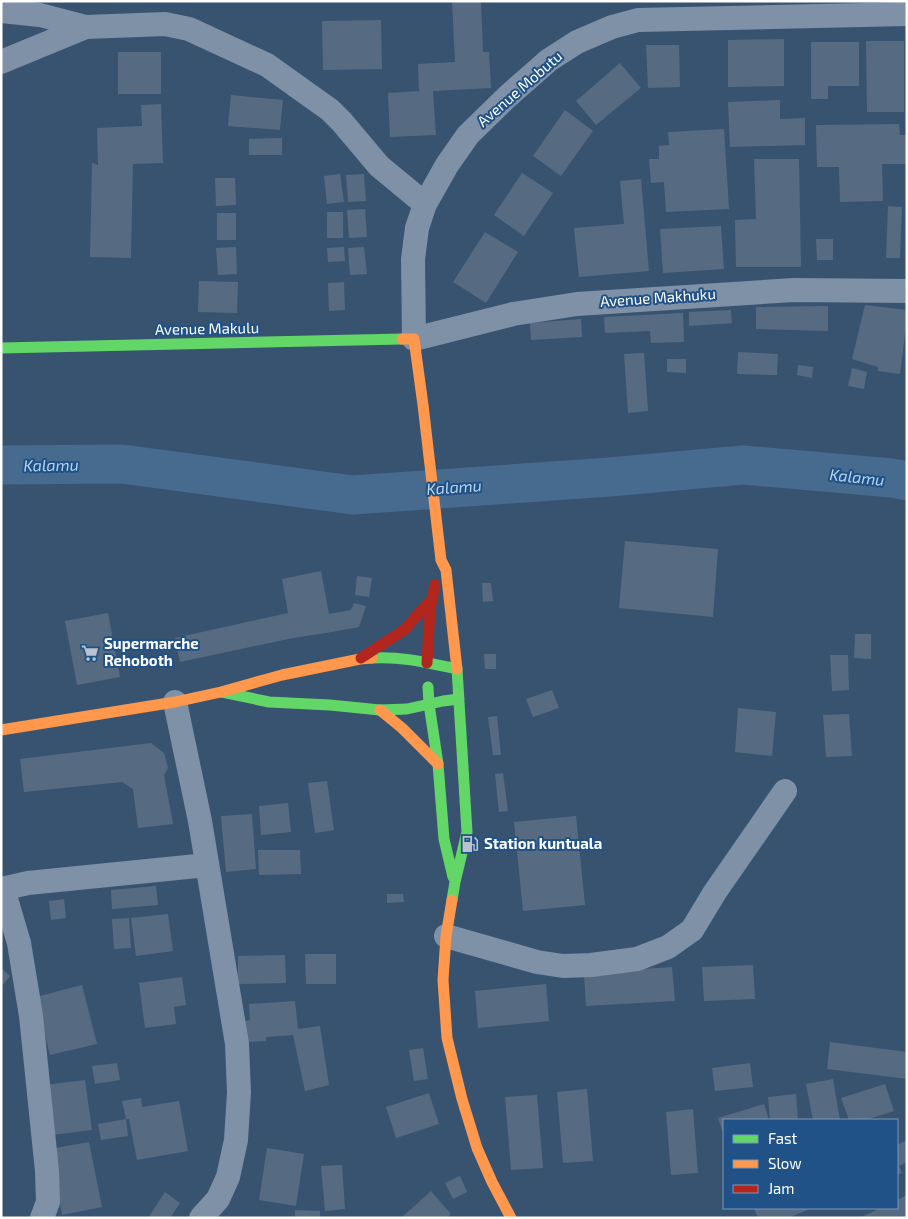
<svg xmlns="http://www.w3.org/2000/svg" width="908" height="1219" font-family="'Exo 2',sans-serif">
  <style>
    .lines { fill: none; stroke-linecap: round; stroke-linejoin: round }
    .river { stroke: #476a8f; stroke-width: 39 }
    .building { fill: #566b82 }
    .street { stroke: #7f91a6; stroke-width: 24 }
    .fast { stroke: #63d668; stroke-width: 11 }
    .slow { stroke: #ff974d; stroke-width: 11 }
    .jam { stroke: #b3261e; stroke-width: 11 }
    .labels { text-anchor: middle; stroke-width: 4; stroke-linejoin: round; paint-order: stroke }
    .street-label { font-size: 15px; fill: #fff; stroke: #215287 }
    .poi-label { font-size: 15px; font-weight: bold; fill: #fff; stroke: #215287; text-anchor: start }
    .water-label { font-size: 16px; font-style: italic; fill: #b7d4f1; stroke: #215287 }
  </style>
  <rect width="100%" height="100%" fill="#385370"/>
  <g class="lines">
    <path class="river" d="M1,465l121,-1 231,31 257,-18 133,-12 149,13 15,3"/>
  </g>
  <path class="building" d="M452,1h29l2,51h6l2,36 -58,3 3,44 -46,2 -2,-44 31,-2 -1,-27 37,-2z
    M381,20l1,49 -59,1 -1,-49z
    M784,39v47l-56,1v-47z
    M866,41h38v71h-37z
    M811,42h48v44h-31v13h-17z
    M646,45h33l1,42 -32,1z
    M118,52h43v42h-43z
    M620,63l21,25 -45,37 -20,-24z
    M231,95l52,5 -3,30 -52,-4z
    M780,100v19l25,-1v27l-75,2 -2,-45z
    M161,104l2,59 -30,1 -2,94 -41,-1 2,-94 6,2 -1,-37 45,-2 -1,-21z
    M565,110l28,21 -32,45 -28,-20z
    M899,124l1,11h7v29h-25l1,37 -43,1 -1,-35h-22l-1,-42z
    M724,129l5,80 -63,3 -2,-30 -13,1 -2,-24h10v-13l10,-1 -1,-13z
    M282,138v17h-33v-16z
    M754,159h45l2,108h-65l-1,-47 21,-1z
    M522,173l31,20 -29,43 -30,-21z
    M340,174l4,28 -17,2 -3,-28z
    M364,174l2,27 -18,1 -2,-27z
    M215,178h20l1,27 -20,1z
    M641,179l8,92 -70,6 -5,-49 50,-4 -4,-43z
    M888,206l14,1 -2,51h-14z
    M365,209l2,28 -18,1 -2,-28z
    M327,212h16v26h-16z
    M217,213h19v27h-19z
    M721,226l3,43 -61,4 -3,-44z
    M485,232l33,20 -32,51 -33,-21z
    M816,239h17v21h-16z
    M236,247l1,27 -19,1 -2,-27z
    M344,247l1,14 -17,1 -1,-14z
    M364,247l3,27 -17,1 -2,-27z
    M199,281l39,1 -1,31 -39,-1z
    M344,282l1,28 -16,1 -1,-28z
    M865,305l42,5v9l-7,55 -22,-3v-4l-26,-8z
    M828,306v25l-72,-2v-22z
    M731,310l1,13 -43,3v-14z
    M683,313l1,29 -33,1 -1,-12 -45,2 -1,-16z
    M581,319l1,18 -51,3 -1,-17z
    M738,352l40,2 -1,21 -40,-1z
    M644,353l4,58 -20,2 -4,-59z
    M667,359h19v14l-19,-1z
    M798,365l15,2 -1,11 -15,-3z
    M852,368l15,4 -3,17 -16,-3z
    M625,541l93,8 -5,68 -94,-9z
    M321,571l8,43 22,-4 3,-7 12,3 -7,21 -27,5 -39,6 -113,24 -5,-24 113,-25 -6,-34z
    M357,576l15,2 -3,19 -14,-2z
    M482,583h9l2,18 -10,1z
    M108,613l12,64 -43,8 -12,-64z
    M855,634h16v25l-17,-1z
    M484,654h12v15h-11z
    M830,655h18l1,35 -17,1z
    M552,690l7,18 -26,9 -7,-18z
    M738,708l38,4 -4,44 -37,-4z
    M849,714l3,42 -26,1 -3,-42z
    M497,716l4,39h-8l-5,-38z
    M151,743l13,10 4,15 -4,7 9,49 -35,4 -5,-39 -11,-7 -98,10 -4,-33z
    M503,773l5,38 -9,1 -4,-38z
    M327,781l7,49 -19,3 -7,-50z
    M288,803l3,29 -30,3 -2,-29z
    M252,814l4,55 -30,3 -5,-56z
    M576,816l9,89 -62,6 -9,-89z
    M258,850h42l1,24 -42,1z
    M156,886l2,19 -46,4 -1,-19z
    M387,894h16l1,8 -17,1z
    M64,899l2,19 -15,2 -2,-19z
    M168,914l5,37 -37,5 -5,-38z
    M129,918l2,30 -17,1 -2,-30z
    M305,954h31v30h-30z
    M285,955l1,28 -48,1v-28z
    M753,965l2,34 -51,2 -2,-34z
    M672,967l3,34 -89,5 -2,-33z
    M1,968l9,8 -9,11z
    M182,977l4,28 -12,2 2,17 -31,4 -6,-45z
    M546,984l3,37 -71,7 -3,-37z
    M82,985l15,59 -47,11 -14,-58z
    M295,1001l3,28 22,-3 9,59 -24,6 -12,-56 -27,2v4l-19,1 -2,-21 5,-1 -1,-16z
    M830,1042l77,10v27l-80,-10z
    M423,1048l5,31 -14,2 -5,-31z
    M117,1063l3,17 -25,4 -3,-18z
    M750,1063l3,24 -38,4 -3,-23z
    M833,1079l7,41h-27l-7,-36z
    M85,1080l7,50 -40,5 -7,-50z
    M885,1084l9,27 -28,9h-17l-8,-22z
    M587,1089l6,72 -30,2 -6,-71z
    M429,1093l10,31 -43,14 -10,-31z
    M796,1094l2,26h-28l-2,-23z
    M537,1095l6,73 -32,2 -6,-73z
    M141,1098l1,9 37,-6 9,50 -51,9 -8,-41h-3l-4,-18z
    M764,1104l5,16h-45v16l-6,-18z
    M693,1109l5,64 -27,2 -5,-63z
    M126,1119l2,17 -27,4 -3,-16z
    M907,1140v22l-8,4 3,7 -5,2v-30z
    M89,1142l13,65 -40,8 -12,-66z
    M267,1148l37,6 -8,52 -37,-6z
    M342,1165l3,44 -20,2 -4,-45z
    M460,1176l7,16 -14,7 -8,-16z
    M431,1191l20,23 -4,4h-46z
    M165,1192l15,11 -10,15h-22z
    M907,1195v23h-48l22,-10h16v-8z
    M754,1208h58l-24,10h-30z
    M295,1210l25,1v7h-25z"/>
  <g class="lines">
    <path class="street" d="M1,11l39,4 46,12
      M907,14l-269,6 -26,7 -35,15 -28,18 -41,36 -40,39 -21,30 -22,39 -8,24 -4,31 1,80 99,-25 64,-10 217,-14 113,1
      M1,62l85,-35 79,-3 24,5 78,36 63,45 12,12 37,44 46,38
      M175,702l25,119 37,223 2,48 -3,48 -8,37 -10,22 -17,19
      M1,889l27,-6 179,-18
      M3,889l16,54 12,73 16,155 1,31 -6,16
      M446,936l91,26 26,4 28,-1 46,-6 31,-12 24,-17 23,-38 70,-101"/>
    <path class="fast" d="M1,348l401,-9
      M372,658c30,-2 56,5 85,11l10,163 -12,50 -3,18
      M428,687l1,17 9,60 6,75 9,38
      M222,692l47,10 61,3 50,5 27,-1 36,-8 16,-2"/>
    <path class="slow" d="M402,339h12l9,66 18,155 5,10 11,99
      M380,710l22,18 36,36
      M1,730l174,-28 46,-10 61,-17 78,-16 12,-1
      M452,900l-6,36 -3,44 4,58 15,61 15,49 15,34 19,36"/>
    <path class="jam" d="M361,658l43,-28 28,-31
      M427,663l3,-54 5,-24"/>
  </g>
  <defs>
    <g id="supermarket-bare" transform="scale(1.35)"><path d="M-6-5.5h2.5l.6 2H6L4.5 2H-2.5L-4.4-4H-6ZM-1.5 3.2a1.3 1.3 0 1 0 .1 0ZM3 3.2a1.3 1.3 0 1 0 .1 0Z" fill="#b9c3cd" stroke="#215287" stroke-width="2.5" paint-order="stroke"/></g>
    <g id="fuel-bare" transform="scale(1.35)"><path d="M-5.5-6h7V0h2V4h1.3V-2.5L3-4.5l.8-.8L6-3V5H2.5V1h-1V6h-7ZM-4.2-4.7v3.2H.2V-4.7Z" fill="#b9c3cd" stroke="#215287" stroke-width="2.5" paint-order="stroke"/></g>
  </defs>
  <g fill-rule="evenodd">
    <use href="#supermarket-bare" x="90" y="653"/>
    <use href="#fuel-bare" x="470" y="844"/>
  </g>
  <g class="labels">
    <g class="street-label">
      <text transform="translate(520 89) rotate(-41)" y="5">Avenue Mobutu</text>
      <text transform="translate(658 298) rotate(-4)" y="5">Avenue Makhuku</text>
      <text transform="translate(207 329) rotate(-1)" y="5">Avenue Makulu</text>
    </g>
    <g class="poi-label">
      <text x="104" y="649">Supermarche<tspan x="104" dy="17">Rehoboth</tspan></text>
      <text x="484" y="849">Station kuntuala</text>
    </g>
    <g class="water-label">
      <text transform="translate(51 465) rotate(-1)" y="6">Kalamu</text>
      <text transform="translate(857 477) rotate(6)" y="6">Kalamu</text>
      <text transform="translate(454 487) rotate(-4)" y="6">Kalamu</text>
    </g>
  </g>
  <rect width="908" height="1219" fill="none" stroke="#ffffff" stroke-width="5"/>
  <rect x="723" y="1119" width="175" height="90" fill="#215287" stroke="#7a97b7"/>
  <rect x="733" y="1135" width="25" height="8" fill="#63d668" stroke="#7a97b7"/>
  <text x="768" y="1144" font-size="15" fill="#ffffff">Fast</text>
  <rect x="733" y="1160" width="25" height="8" fill="#ff974d" stroke="#7a97b7"/>
  <text x="768" y="1169" font-size="15" fill="#ffffff">Slow</text>
  <rect x="733" y="1185" width="25" height="8" fill="#b3261e" stroke="#7a97b7"/>
  <text x="768" y="1194" font-size="15" fill="#ffffff">Jam</text>
</svg>
